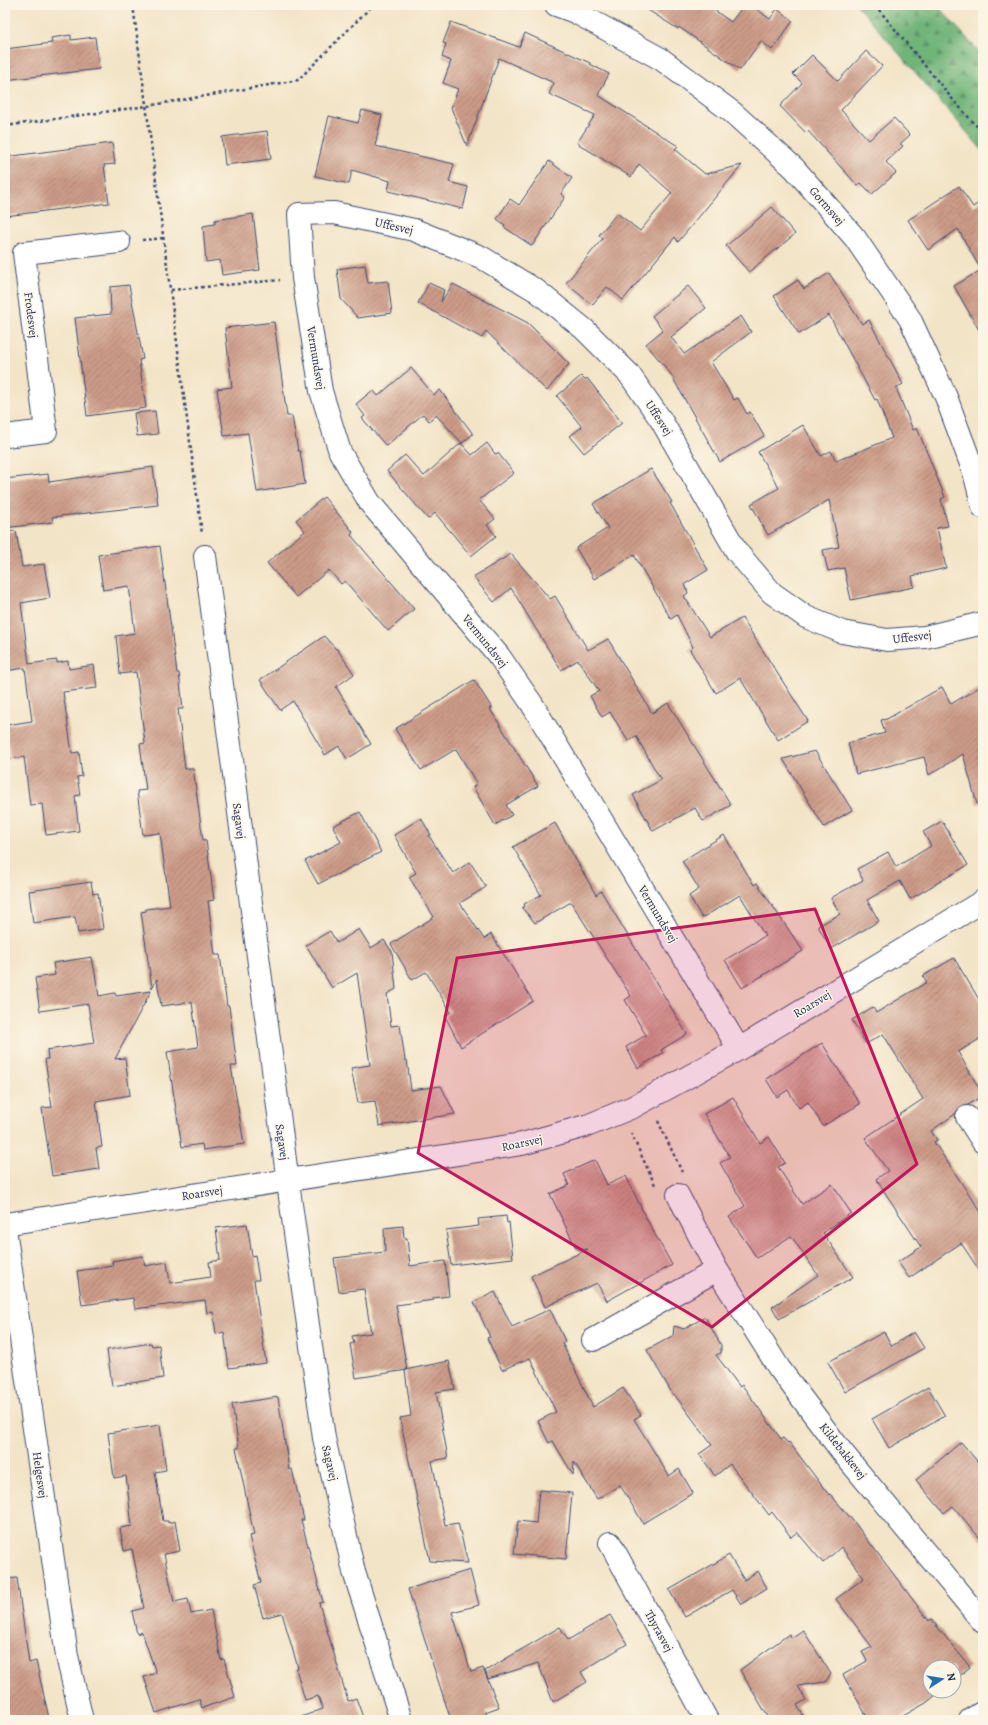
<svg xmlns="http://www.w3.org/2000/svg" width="988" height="1725" font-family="Alegreya,serif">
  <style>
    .forest { fill: url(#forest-firs); stroke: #46726b }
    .building { fill: url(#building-hatch) }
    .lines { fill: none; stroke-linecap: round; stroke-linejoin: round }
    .minor-casing { stroke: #3b4a6e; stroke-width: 24 }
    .path { stroke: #3b4a6e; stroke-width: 2.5; stroke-dasharray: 3 3; stroke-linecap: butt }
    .minor { stroke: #fff; stroke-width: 22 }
    .rail-casing { stroke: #1b2f5e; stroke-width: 4.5 }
    .rail { stroke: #fcf5e5; stroke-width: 3; stroke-dasharray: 9; stroke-linecap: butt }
    .marked { fill: #c2185b; fill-opacity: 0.2; stroke: #c2185b; stroke-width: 3; stroke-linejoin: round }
    .labels { text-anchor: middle; stroke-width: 3; stroke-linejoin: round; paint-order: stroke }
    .street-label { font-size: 12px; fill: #1b2f5e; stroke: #fcf5e5 }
  </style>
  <defs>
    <pattern id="forest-firs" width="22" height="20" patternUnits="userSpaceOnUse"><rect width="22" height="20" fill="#70b478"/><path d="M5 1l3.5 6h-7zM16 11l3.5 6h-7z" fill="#5b9366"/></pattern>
    <pattern id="building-hatch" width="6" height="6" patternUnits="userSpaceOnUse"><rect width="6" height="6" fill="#cc9b88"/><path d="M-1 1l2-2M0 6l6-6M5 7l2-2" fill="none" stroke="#a57f72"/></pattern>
  </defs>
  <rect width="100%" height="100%" fill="#fcf5e5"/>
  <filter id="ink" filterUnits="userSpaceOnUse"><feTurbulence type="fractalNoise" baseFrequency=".025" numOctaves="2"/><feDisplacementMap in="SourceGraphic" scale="8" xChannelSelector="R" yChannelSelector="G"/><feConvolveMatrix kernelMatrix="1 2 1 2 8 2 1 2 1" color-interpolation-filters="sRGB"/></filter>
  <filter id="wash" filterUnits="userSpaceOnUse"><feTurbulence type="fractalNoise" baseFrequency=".012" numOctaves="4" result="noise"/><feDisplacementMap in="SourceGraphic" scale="16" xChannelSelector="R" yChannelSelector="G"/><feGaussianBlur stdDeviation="0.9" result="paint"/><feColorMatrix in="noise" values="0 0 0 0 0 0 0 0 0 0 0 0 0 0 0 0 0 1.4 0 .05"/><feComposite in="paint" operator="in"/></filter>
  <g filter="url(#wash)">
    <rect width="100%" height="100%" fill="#f2e4c7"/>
    <path class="forest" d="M857,5h80l46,51v95z"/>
    <g id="blocks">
      <path class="building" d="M640,5h67l24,17 13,-17h7l19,14 7,-10 16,12 -21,29 -11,-9 -21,29 -61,-43 -1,2z
        M451,22l68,25 6,-14 65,30v1l19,10 -11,21 80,51 -3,3 30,25 37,-9 -64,77 -3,-5 -52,63 -16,-13 -15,18 -26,-22 37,-45 -4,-3 18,-22 23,18 32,-38 -33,-29 -8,13 -54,-34 18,-28 -46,-21 5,-11 -55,-25 -32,88 -16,-38 7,-19 -15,-6 8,-22 -9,-4 4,-13 -3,-1z
        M71,35v5l24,-3 4,32 -94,11v-31l47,-6 -1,-5z
        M866,51l16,15 -41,44 28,30 25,-22 16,17 -10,9 3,2 -17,16 10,11 -24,21 -11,-11 -3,3 -50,-55 -2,2 -26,-27 22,-23 -9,-9 19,-19 26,26z
        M362,110l20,5 -7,31 79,18 -5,18 19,5 -5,22 -75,-18 2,-10 -38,-11 -3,14 -34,-8 14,-60 29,7z
        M267,131l4,28 -46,6 -3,-28z
        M112,143l3,21 -11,1 5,38 -104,13v-37h3l-3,-22z
        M549,161l23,17 -11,16 4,3 -33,49 -28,-19 1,-2 -8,-6 13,-20 9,6z
        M959,186l14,21 10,-7v137l-29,-51 27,-16 -23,-41 -30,21 -20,-30z
        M772,207l23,27 -46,38 -23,-26z
        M253,214l7,56 -38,5 -2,-15 -14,2 -3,-36 12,-2v-4z
        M365,265l3,18 20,-2 4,32 -34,5 -17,-19 -4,-30z
        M829,273l33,51 7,-4 34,64 -7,4 17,42 4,-2 28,69 -4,2 7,27 -11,2 9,40 -34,8 2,11 -63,13 -7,-32 -16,3 -5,-21 16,-3 -10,-47 -61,35 -17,-31 28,-16 -21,-36 45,-27 18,31 10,-5 5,10 56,-23 -15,-39 -2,1 -46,-85 -30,19 -25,-38 24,-16 6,9z
        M429,283l15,7 -3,12 12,-18 75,39 41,41 -22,27 -61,-60 -4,7 -64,-35z
        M129,285l14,74 -4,1 7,48 -59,8 -12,-98 36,-4 -1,-27z
        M688,286l18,22 -35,29 13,17 57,-38 10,16 -40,30 23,38 4,-2 9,16 3,-2 14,24 -44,26 -50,-89 -24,-29 17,-14 -11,-14z
        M274,322l13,94h5l6,35h2l5,33 -48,8 -9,-59 -24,3 -7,-47 15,-2 -7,-59z
        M411,368l23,27 6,-5 33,44 -11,9 -26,-28 -7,6 -6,-7 -37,32 -24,-28 3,-2 -9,-12 17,-14 5,6z
        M581,376l4,4 2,-2 35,45 -38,30 -14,-17 12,-9 -25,-31z
        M155,411l3,23 -21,2 -3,-23z
        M461,443l11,12 15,-12 8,11 3,-1 16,20 -35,27 16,19 -8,6 9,11 -25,20 -36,-43 -7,6 -41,-48 18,-16 19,21z
        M153,467l5,38 -106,12 1,5 -48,6v-49l43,-5 1,8z
        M651,469l21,33 -2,1 38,67 -23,14 3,9 -4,3 26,41 32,-19 66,103 -30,19 -38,-62 -24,15 -26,-43 3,-3 -16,-32 -6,4 -37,-64 -40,24 -18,-31 32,-20 -15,-24z
        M324,497l29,35 -2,3 63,74 -26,22 -43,-50 -4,3 -12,-14 -33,27 -29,-34 38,-32 -9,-11z
        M16,531l6,36 22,-3 6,34 -29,5 8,61 28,-4v3l11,-2 1,8 25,-4 3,23 -34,4 9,61 7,-1 3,24 -5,1 3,18 -5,1 4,35 -33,4 -4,-31 -12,1 -6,-48 -14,2 -4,-34 26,-4 -7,-53 -20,3v-139z
        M160,546l17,127h2l4,36h-5l7,60 8,-1 10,72h3l8,60 -6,1 7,54h5l7,51h2l8,60h-6l13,78 -41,6 -1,-6 -20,3 -15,-95 31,-5 -6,-45 -31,4 -4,-27 -5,9 -11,-76 5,-1v-2l24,-3 -10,-73 -17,2 -6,-44 9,-1 -6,-46 5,-1 -9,-71 -16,2 -4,-38 19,-3 -6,-47 -26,4 -5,-35z
        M511,554l39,45 5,-3 33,54 20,-11 44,74 16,-10 63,102 -28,16 -8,-13 -42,23 -20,-36 28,-15 -25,-44 -8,5 -18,-29 -8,5 -12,-21 9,-5 -21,-31 -17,10 -50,-82 -17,14 -21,-25z
        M324,636l12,13h1l17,25 -18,13 35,57 -24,15 -8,-13 -14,9 -32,-54 -13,9 -20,-30z
        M474,680l18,28 -2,1 48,77 -32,19 6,10 -17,10 -22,-38 4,-3 -21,-35 -35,21 -26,-41z
        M983,685v118l-6,1 -14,-50 -34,21 -5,-18 -68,17 -8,-31 37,-10 -4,-13 6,-1 55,-32 9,17z
        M815,751l37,59 -28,17 -41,-68z
        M360,812l21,40 -63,32 -13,-23 36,-19 -8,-16z
        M421,818l10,17 -2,1 24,37 17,-11 16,25 -26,16 24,36 7,-5 42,67 -72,46 -16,-31 6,-4 -25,-40 -14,8 -21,-36 43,-27 -25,-40 7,-4 -22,-38z
        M942,821l26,44 -58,34 -10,-18 -33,19 12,21 -48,28 -13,-23 22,-12 -9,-16 32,-18 -6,-11 31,-17 8,15 35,-21 -8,-14z
        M555,823l41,72 5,-4 86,143 -26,16 2,3 -25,15 -12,-21 20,-12 -21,-35 6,-4 -60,-94 -36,21 -13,-15 3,-2 -1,-2 17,-9 -28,-48z
        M724,835l30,50 3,-2 46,68 -61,37 -17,-28 40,-24 -25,-41 -38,23 -13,-22 10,-7 -17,-28z
        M91,882l2,12 5,-1 5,36 -25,4 -3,-16 -42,6 -4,-32z
        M359,929l12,19 13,-8 8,12 4,37 -9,5 4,32 9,-1 5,35h2l4,30 30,-4 14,28 -76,12 -4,-25 -17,2 -7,-35 19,-3 -13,-92 -25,15 -26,-43 24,-14 7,12z
        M92,957l7,39 16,-3 1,3 35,-5 -36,68 10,-1 5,37 -34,6 6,46 -6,1 3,21 -47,7 -10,-68 10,-1 -7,-48h3l-1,-9 47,-7 -6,-39 -48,7 -5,-33 20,-3 -2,-12z
        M954,958l29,48v31l-25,15 25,43 -15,10 -8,2 -5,7 -24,17 6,9 -3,2 49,73v61l-22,-33 -52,35 -11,-16 23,-15 -45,-68 12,-8 -23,-33 58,-39 -40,-65 -17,10 -14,-24 21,-13 3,6 51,-31 -4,-6z
        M822,1043l38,61 -37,22 -15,-24 -9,6 -11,-18 -11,7 -11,-18z
        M733,1097l27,46 9,-6 16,26 -7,4 24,37 30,-20 19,29 -28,20 30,44 -74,42 -7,-12 46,-32 -27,-39 -34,22 -28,-41 16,-11 -25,-43 10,-6 -26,-43z
        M595,1160l12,25 19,-9 20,42 26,47 -65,36 -10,-18 -52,24 -14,-31 57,-27 -11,1 -27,-56 19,-9 -5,-11z
        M506,1216l1,7 2,-1 4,36 -62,7 -5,-35 33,-4 -1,-7z
        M247,1224l5,32 3,-1 4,25h-5l12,83 -37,5 -5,-36 -8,2 -3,-22 -6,1 -2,-13 -70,9 -2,-11 -51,7 -5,-34 36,-5 -1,-5 31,-5 2,10 22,-4 3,21 41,-6 -2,-15 11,-2 -4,-32z
        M403,1226l1,12h3l3,28 35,-5 4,35 -16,2 1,2 -38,5 11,65 -51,8 -6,-34 4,-1 -2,-7 19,-3 -7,-44 -25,3 -5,-34 51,-6 -1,-24z
        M495,1292l17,35 38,-18 15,32 -3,2 31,64 30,-19 18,27 -7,4 35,57 10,-7 14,24 -50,30 -23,-38 -23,14 -23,-37 -1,13 -20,-34 -4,2 -11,-22 18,-9 -26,-54 -28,12 -15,-32 3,-1 -16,-35z
        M705,1317l16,28v8l-5,2 24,32 2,-2 39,54 2,-1 5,5 1,-1 40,53 1,-1 24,28 75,99 2,-2 39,48 -16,13v-13h-24v24h11l-15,12 -30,17h-27l-26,-45 24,-14 -5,-9 10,-5 -36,-48 28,-21 -23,-31 -18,16 -26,-31 -6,5 -19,-25 -3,3 -39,-51 -15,12 -16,-22 13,-9 -38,-51 -1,1 -26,-45 26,-14 1,-10 10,3z
        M884,1332l8,14 22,-14 10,16 -79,44 -17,-30z
        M151,1343l1,3 7,-1 4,33 -51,8 -5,-36z
        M449,1361l6,28 -19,3 12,66 -16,3 13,64 13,-2 10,40 -38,-2 -30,-143 11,-2 -6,-46z
        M928,1387l17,29 -56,32 -17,-29z
        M278,1397l11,73 3,-1 12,51h-3l22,82 -4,1 29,98 8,-3 8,22h-63v-3l22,-8 -5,-13 -13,4 -9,-31 2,-1 -16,-55 -19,5 -9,-33 7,-2 -12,-47 5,-1 -18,-87h3l-7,-44z
        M160,1425l6,45 -11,2 8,49h5v2l7,-2 5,30 -16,3 10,48 14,-3 3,15 20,-4 10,50 3,-1 11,38 -33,11 -3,-9 -43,14 -12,-36 12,-4 -14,-41 -5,2 -5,-23 12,-3 -12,-59 -8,2 -4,-23 12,-2 -6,-50 -12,2 -6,-45z
        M961,1442l22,26v74l-30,-36 -9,7 -28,-33z
        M539,1490l33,3 -6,66 -52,-5 4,-33 18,2z
        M729,1555l15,25 14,-9 9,17 -26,16 -9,-14 -47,27 -16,-27z
        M470,1570l9,35 -27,7 19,60 12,-4 16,39 -14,5 4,8h-38l-43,-131z
        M17,1578l12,85 7,-2 13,57 -11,2h-29l-4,-17v-124z
        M610,1615l17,29 -46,28 6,10 -34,20 -15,-39 -50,16 -3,-8 75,-44 8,13z
        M803,1630l28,44 -6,8 -27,4 8,14 -9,5 9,15h-36l-30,-50 49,-36 2,4z"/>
    </g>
  </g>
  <g filter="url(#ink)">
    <use href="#blocks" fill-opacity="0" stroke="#3b4a6e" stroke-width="1"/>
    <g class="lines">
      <g class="minor-casing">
        <path id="minor" d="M556,5l19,7 86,47 71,53 62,56 61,70 55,81 36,78 28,75 9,35
          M5,436l41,-5 -22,-178 95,-11
          M205,556l84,634 35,248 30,134 47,148
          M739,1049l-207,-345 -33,-48 -129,-153 -30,-51 -19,-61 -18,-113 -4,-64 35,-1 80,17 67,27 56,34 47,38 45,45 32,46 76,132 35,41 34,24 36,15 45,8 38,-3 58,-14
          M967,1117l16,25
          M678,1195l39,75 62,98 63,84 141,170
          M5,1224l517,-80 67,-19 44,-18 106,-58 244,-148
          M5,1229l62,427 15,64
          M593,1340l124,-70
          M610,1543l97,177
          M970,1720l13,-8"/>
      </g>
      <path class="path" d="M133,5l69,529
        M875,5l79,96 29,32
        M5,126l142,-20 151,-26 75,-75
        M142,240l22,-2
        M171,290l109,-10
        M658,1121l24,51
        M631,1133l25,54"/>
      <use href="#minor" class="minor"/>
      <g class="rail-casing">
        <path id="rail" d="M977,5l6,7"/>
      </g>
      <use href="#rail" class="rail"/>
    </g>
  </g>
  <path class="marked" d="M815,909l102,255 -205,163 -294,-174 39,-195z"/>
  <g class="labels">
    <g class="street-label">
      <text transform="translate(827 206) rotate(49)" y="4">Gormsvej</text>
      <text transform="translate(394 226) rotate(13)" y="4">Uffesvej</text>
      <text transform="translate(31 315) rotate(83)" y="4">Frodesvej</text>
      <text transform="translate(316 358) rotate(81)" y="4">Vermundsvej</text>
      <text transform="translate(659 418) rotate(57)" y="4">Uffesvej</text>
      <text transform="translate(912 637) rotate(-7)" y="4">Uffesvej</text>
      <text transform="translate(485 641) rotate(51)" y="4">Vermundsvej</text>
      <text transform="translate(239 821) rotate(83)" y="4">Sagavej</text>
      <text transform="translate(658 914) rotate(59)" y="4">Vermundsvej</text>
      <text transform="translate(812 1004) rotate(-31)" y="4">Roarsvej</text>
      <text transform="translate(282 1142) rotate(82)" y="4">Sagavej</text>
      <text transform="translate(522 1143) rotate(-12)" y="4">Roarsvej</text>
      <text transform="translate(202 1193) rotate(-9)" y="4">Roarsvej</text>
      <text transform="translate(843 1451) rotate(52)" y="4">Kildebakkevej</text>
      <text transform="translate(330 1463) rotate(77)" y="4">Sagavej</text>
      <text transform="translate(40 1475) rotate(82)" y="4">Helgesvej</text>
      <text transform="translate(659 1631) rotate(61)" y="4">Thyrasvej</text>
    </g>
  </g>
  <rect width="988" height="1725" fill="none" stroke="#fcf5e5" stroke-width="20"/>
  <g transform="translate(942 1679) rotate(78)"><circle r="19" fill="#fcf5e5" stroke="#a2a6af"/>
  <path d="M0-3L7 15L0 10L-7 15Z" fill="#1f6fb2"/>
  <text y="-6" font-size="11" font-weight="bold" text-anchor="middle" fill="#1b2f5e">N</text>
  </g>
</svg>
